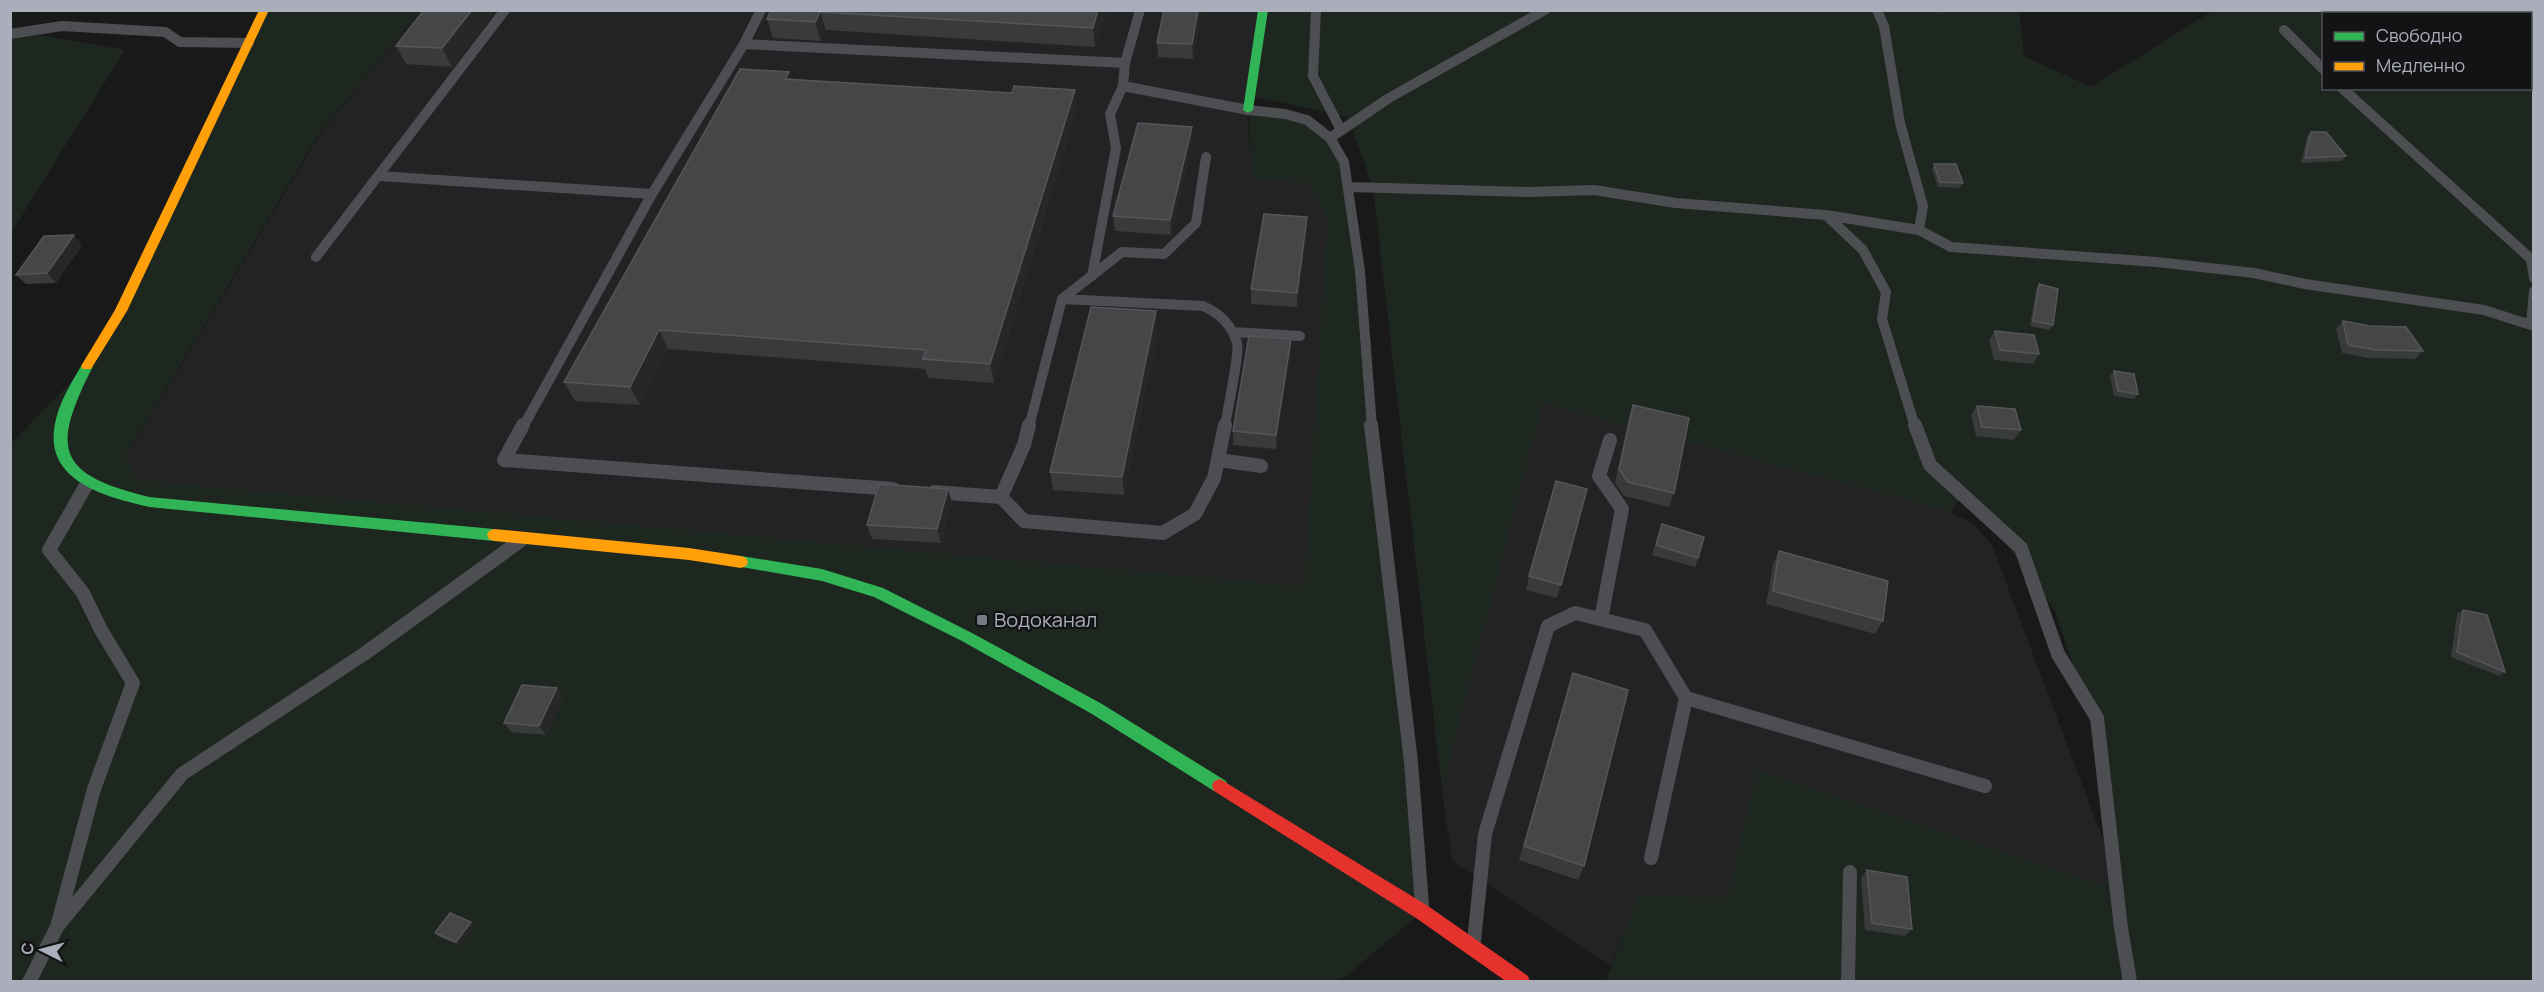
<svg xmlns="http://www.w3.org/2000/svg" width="2544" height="992" font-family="Manrope,sans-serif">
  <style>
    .built { fill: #232325 }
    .green { fill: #1e2620; fill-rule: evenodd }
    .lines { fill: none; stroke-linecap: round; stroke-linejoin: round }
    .lane-far1 { stroke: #4d4e52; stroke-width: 10 }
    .lane { stroke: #4d4e52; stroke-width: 14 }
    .fast { fill: #30b455; fill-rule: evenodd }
    .slow { fill: #ff9f0a; fill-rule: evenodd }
    .jam { fill: #e5322d; fill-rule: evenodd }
    .wall { fill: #393a3b }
    .shaded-wall { fill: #272727 }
    .building { fill: #464648; stroke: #55565a; stroke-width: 1.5 }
    .poi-dot { fill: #777a82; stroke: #131315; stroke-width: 2 }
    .labels { text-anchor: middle; stroke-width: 4.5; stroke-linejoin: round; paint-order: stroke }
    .poi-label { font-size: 20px; fill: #aaaeba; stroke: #131315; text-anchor: start }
  </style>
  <rect width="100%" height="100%" fill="#191919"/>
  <path class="built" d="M420,11h840l-14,84 6,83 55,5 20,35 -23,368 -1165,-106 -14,-22 196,-325z
    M1543,404l408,108 22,12 19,21 130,345 -395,7 -89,-2 -27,71 -159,-105 -10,-71z"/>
  <path class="green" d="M264,11h156l-100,122 -195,324 14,23 1165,106 23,-367 -20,-36 -55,-5 -4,-68 59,10 23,18 14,24 78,750 -77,65 -11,4h-1323l-1,-536 78,-81z
    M1260,11h759l5,45 67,31 121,-76h321v970h-927l32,-86 89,2 30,-128 364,121 -20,-141 -46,-138 -88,-122 -16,23 -408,-108 -101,386 -69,-602 -25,-71 -102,-22zM2324,14h206v74h-206z
    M11,30l114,20 -114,183z"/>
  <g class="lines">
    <path class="lane-far1" d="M1316,10l-3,66 28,54
      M1877,10l7,16 16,97 23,83 -4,24
      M2284,30l40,40
      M10,34l52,-8 103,6 15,10 69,1
      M744,44l381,19 15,-53
      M1123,86l125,24 37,4 22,6 23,18 14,24 16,109 12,156
      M2342,88l189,171 3,19
      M1330,138l59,-40 156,-88
      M379,176l273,18
      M1349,187l180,5 65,-2 82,13 150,12 93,15 32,17 206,15 97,11 51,11 179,26 50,16
      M1826,215l37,35 23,42 -4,27 33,108
      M316,257l189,-247
      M1092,276l24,-128 -6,-34 13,-28 2,-23
      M1062,299l141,7c16,7 29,19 34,37 3,10 -10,68 -12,84
      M2531,324l3,-33
      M1233,332l67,4
      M523,427l129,-233 92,-150 17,-34
      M1029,427l33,-128 60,-47 42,2 32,-31 10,-66"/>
    <path class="lane" d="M523,425l-19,35 389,29
      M1371,425l40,337 11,143
      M1915,425l15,40 91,83 37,106 39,64 24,210 9,54
      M1219,460l42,6
      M934,492l67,5 23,24 139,12 32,-19 19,-36 11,-53
      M1001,497l23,-52 5,-20
      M1601,619l21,-110 -23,-33 11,-36
      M1651,858l35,-160
      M58,923l36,-134 39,-106 -32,-53 -18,-37 -34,-43 39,-68
      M1474,941l11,-107 63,-208 27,-13 70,17 41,68 299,88
      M29,982l28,-55 125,-153 182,-120 156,-113
      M1848,982l2,-110"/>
    <path class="fast" d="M1258,10h10l-15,100 -5,3 -5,-3z
      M87,361l6,5c-41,82 -39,108 56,131l345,32 5,2 2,4 -2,4 -5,2 -345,-34c-39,-9 -101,-24 -95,-76 2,-24 17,-48 29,-68z
      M741,556l81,13 61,19 89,45 130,71 124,77 2,5 -2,5 -6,2 -6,-2 -122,-77 -130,-73 -88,-44 -52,-16 -86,-15 -2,-4 2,-4z"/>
    <path class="slow" d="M259,10h10l-142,301 -36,58h-8l-2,-3 34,-56z
      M494,529l195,19 52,8 5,2 2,4 -2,4 -5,2 -52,-8 -195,-19 -5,-2 -2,-4 2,-4z"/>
    <path class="jam" d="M1220,779l208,127 100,70 2,6h-23l-91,-64 -202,-127 -2,-5 2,-5z"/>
  </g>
  <path class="wall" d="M424,10h72l-44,57 -46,-3 -10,-18z
    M771,10h335l-11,37 -269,-17 -5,11 -48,-3 -6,-19z
    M1202,10l-9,49 -35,-2 -1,-14z
    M1925,10h19l-1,3z
    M789,72l2,7 286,30 -83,274 -66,-5 -3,-9 -257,-20 -28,56 -65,-4 -11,-19z
    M2311,132l35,24 -4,5 -41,2 6,-26z
    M1192,141l-21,94 -56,-4 -2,-15z
    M1934,164l29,19 -3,5 -22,-1 -6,-18z
    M1307,217v14l-10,76 -46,-3v-15z
    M82,245l-26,38 -30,1 -10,-9z
    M2039,284l14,41 -3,5 -20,-4 6,-37z
    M2343,321l80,30 -8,8 -46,-1 -27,-5 -6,-24z
    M1158,330l-34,165 -71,-5 -3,-18z
    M1995,331l44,23 -6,10 -39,-4 -5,-20z
    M1290,354l-14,95 -43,-4v-14z
    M2114,371l24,23 -4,5 -20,-3 -4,-20z
    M1633,405l41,88 -5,14 -45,-11 -9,-13 14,-64z
    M1977,406l44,24 -7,10 -38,-4 -5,-21z
    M1587,489l-30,109 -31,-8 3,-14z
    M952,502l-11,41 -69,-4 -5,-14z
    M1662,524l36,34 -3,9 -43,-12z
    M1779,551l104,70 -8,13 -109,-30 7,-39z
    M2463,610l42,62 -6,4 -48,-19 6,-43z
    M1573,673l11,193 -6,14 -59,-20z
    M557,688l7,8 -18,39 -35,-3 -7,-9z
    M1867,870l45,59 -7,7 -40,-6 -4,-52z
    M475,925l-15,20 -21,-8 -4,-4z"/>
  <path class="shaded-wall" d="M472,10h24l-44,57 -10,-19z
    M1098,10h8l-11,37 -2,-19z
    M1198,10h4l-9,49 -1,-15z
    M820,12l6,18 -5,11 -6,-19z
    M789,72l6,19 -10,-12z
    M1075,90l2,19 -83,274 -4,-19z
    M1192,127v14l-21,94 -1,-15z
    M1307,217v14l-10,76v-14z
    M74,235l8,10 -26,38 -9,-10z
    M1156,311l2,19 -34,165 -2,-18z
    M659,330l9,19 -28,56 -10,-18z
    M1291,339l-1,15 -14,95v-14z
    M948,489l4,13 -11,41 -4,-14z
    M557,688l7,8 -18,39 -7,-9z
    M471,922l4,3 -15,20 -4,-3z"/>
  <path class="building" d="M424,10h48l-30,38 -46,-2z
    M771,10h327l-5,18 -273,-16 -5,10 -48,-3z
    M1164,10h34l-6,34 -35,-1z
    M740,69l49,3 -4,7 227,14 2,-7 61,4 -85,274 -67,-5 3,-9 -267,-20 -29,57 -66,-5z
    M1138,123l54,4 -22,93 -57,-4z
    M2311,132h15l20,24 -41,2z
    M1934,164h22l7,19 -23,-1z
    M1264,214l43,3 -10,76 -46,-4z
    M74,235l-27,38 -31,2 28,-39z
    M2039,284l19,5 -5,36 -20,-4z
    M1091,307l65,4 -34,166 -72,-5z
    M2343,321l27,5 36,1 17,24 -47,-1 -28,-5z
    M1995,331l39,4 5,19 -39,-4z
    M1249,336l42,3 -15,96 -43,-4z
    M2114,371l20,3 4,20 -20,-3z
    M1633,405l56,13 -15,75 -46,-11 -9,-13z
    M1977,406l38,3 6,21 -39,-3z
    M1556,481l31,8 -26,96 -32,-9z
    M879,484l69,5 -11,40 -70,-4z
    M1662,524l42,13 -6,21 -42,-13z
    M1779,551l109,30 -5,40 -110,-30z
    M2463,610l24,5 18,57 -48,-20z
    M1573,673l55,17 -44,176 -60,-20z
    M522,685l35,3 -18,38 -35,-3z
    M1867,870l40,7 5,52 -40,-6z
    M450,913l21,9 -15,20 -21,-9z"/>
  <rect class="poi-dot" x="976" y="614" width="12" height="12" rx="3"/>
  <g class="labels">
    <g class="poi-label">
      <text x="994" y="627">Водоканал</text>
    </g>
  </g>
  <rect width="2544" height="992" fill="none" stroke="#aaaeba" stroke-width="24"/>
  <rect x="2322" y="12" width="210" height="78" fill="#131315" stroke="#4f5157" stroke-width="1.5"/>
  <rect x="2334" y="32" width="30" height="9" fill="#30b455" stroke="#4f5157" stroke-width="1.5"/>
  <text x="2376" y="42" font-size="18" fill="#aaaeba">Свободно</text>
  <rect x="2334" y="62" width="30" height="9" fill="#ff9f0a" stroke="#4f5157" stroke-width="1.5"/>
  <text x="2376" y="72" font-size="18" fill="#aaaeba">Медленно</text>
  <g transform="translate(42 950) rotate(276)" stroke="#131315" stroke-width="4.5" paint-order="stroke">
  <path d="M0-4.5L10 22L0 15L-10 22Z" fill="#aaaeba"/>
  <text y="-9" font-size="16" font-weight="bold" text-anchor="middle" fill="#aaaeba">С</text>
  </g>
</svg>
